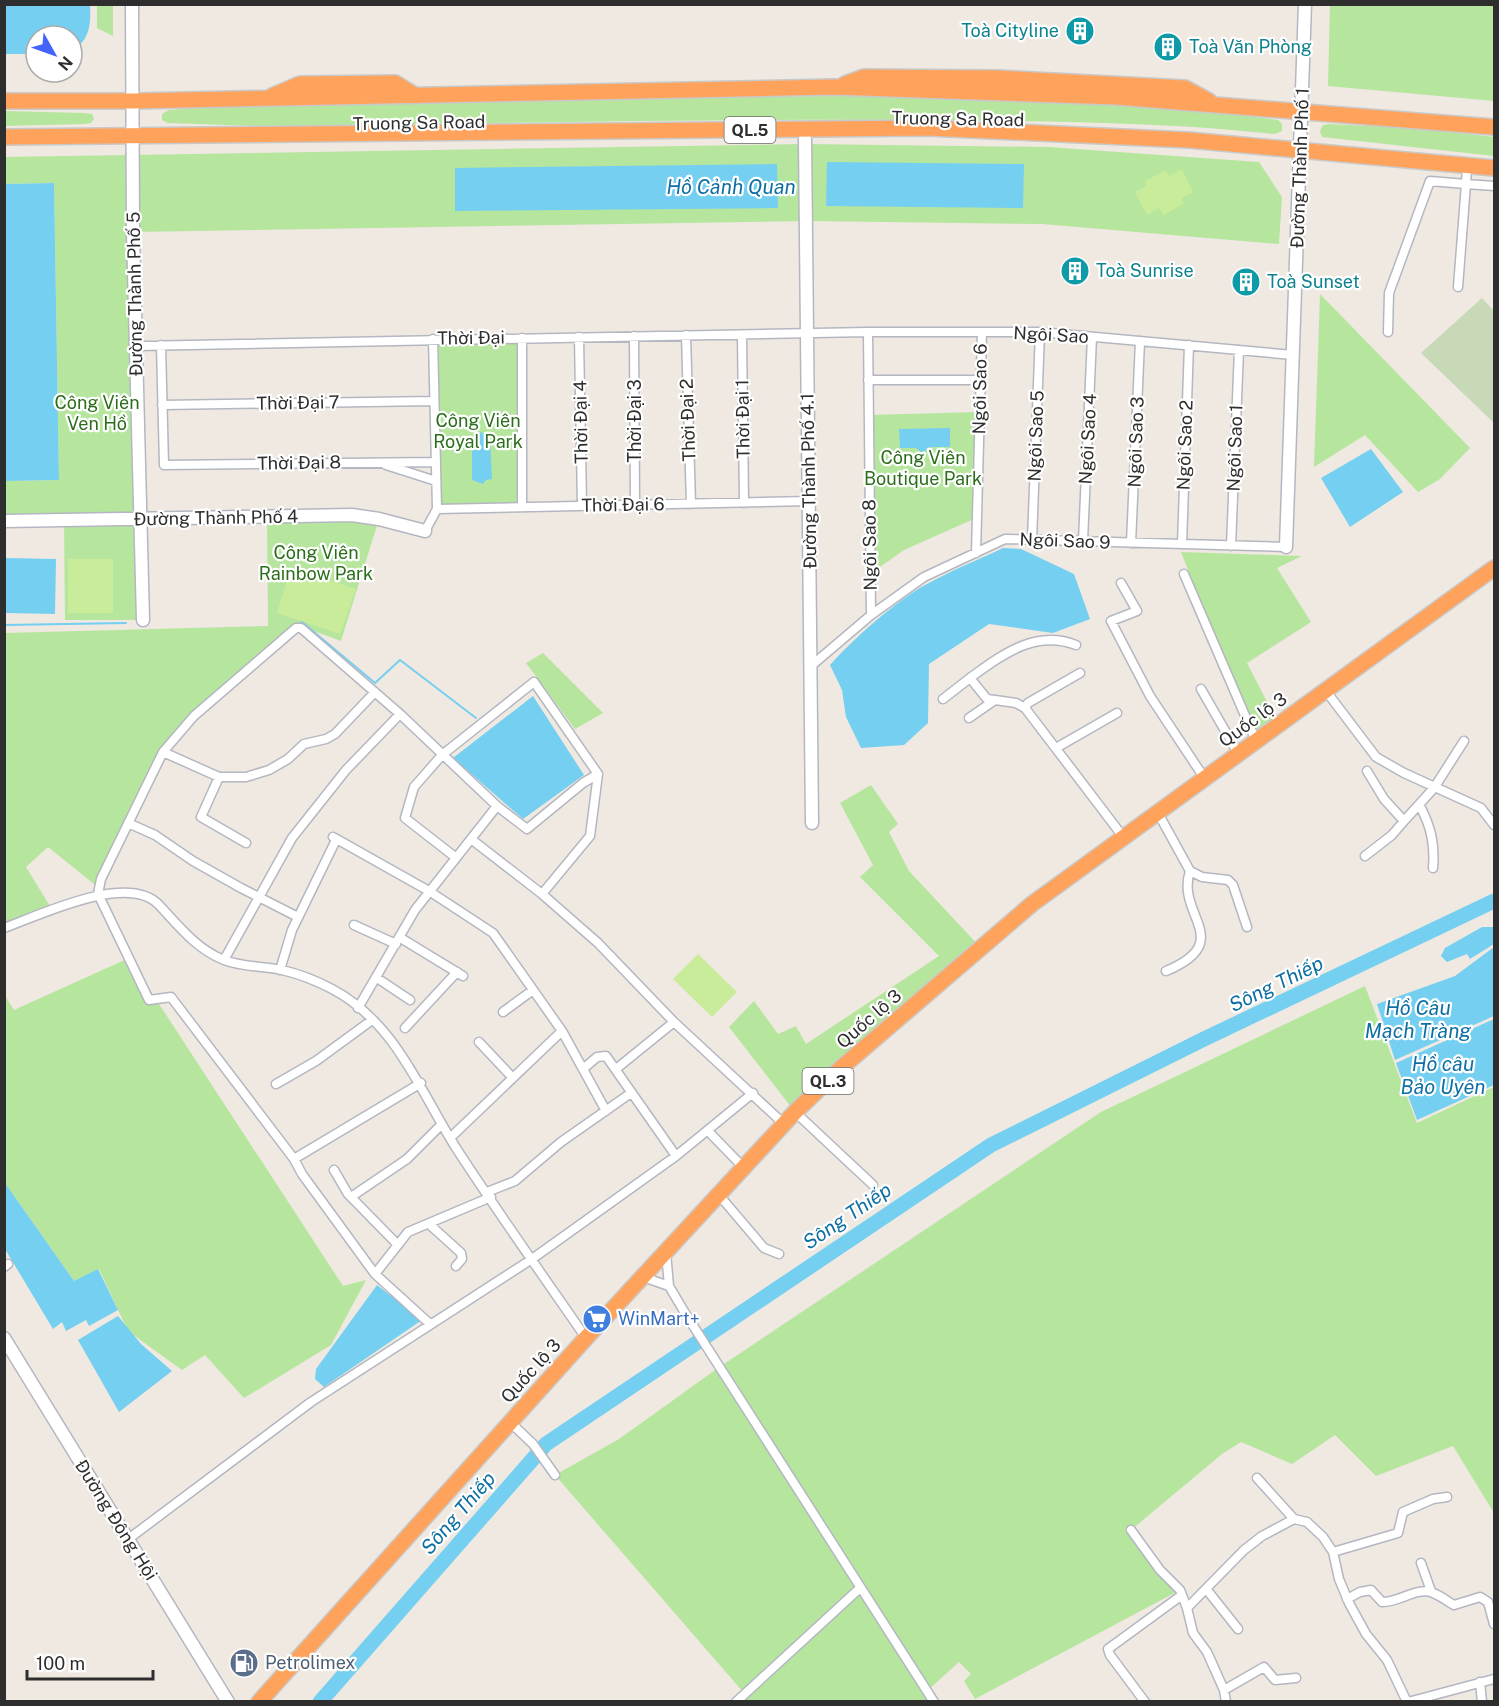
<svg xmlns="http://www.w3.org/2000/svg" width="1499" height="1706" font-family="'Public Sans',sans-serif">
  <style>
    .green { fill: #b6e59e }
    .cemetery { fill: #c8d9b8 }
    .pitch { fill: #c9ec9a }
    .water { fill: #75cff0 }
    .lines { fill: none; stroke-linecap: round; stroke-linejoin: round }
    .stream { stroke: #75cff0; stroke-width: 2 }
    .river { stroke: #75cff0; stroke-width: 15 }
    .street-casing { stroke: #b4b7c1; stroke-width: 11 }
    .secondary-casing { stroke: #b4b7c1; stroke-width: 15 }
    .highway-casing { stroke: #c9c9c9; stroke-width: 18 }
    .street { stroke: #fff; stroke-width: 8 }
    .secondary { stroke: #fff; stroke-width: 12 }
    .highway { stroke: #ffa35c; stroke-width: 15 }
    .labels { text-anchor: middle; stroke-width: 4.5; stroke-linejoin: round; paint-order: stroke }
    .shield { fill: #fff; stroke: #6d6d6d; stroke-width: 1.5 }
    .shield-label { font-size: 16px; font-weight: bold; fill: #2e2e2e }
    .culture-label { font-size: 18px; fill: #0d838f; stroke: #fff; text-anchor: start }
    .street-label { font-size: 18px; fill: #2e2e2e; stroke: #fff }
    .park-label { font-size: 18px; fill: #2c6e1b; stroke: #fff }
    .shop-label { font-size: 18px; fill: #366cbe; stroke: #fff; text-anchor: start }
    .service-label { font-size: 18px; fill: #4e5e75; stroke: #fff; text-anchor: start }
    .water-label { font-size: 20px; font-style: italic; fill: #0d6fa3; stroke: #fff }
  </style>
  <rect width="100%" height="100%" fill="#efe9e1"/>
  <path class="green" d="M97,5h16v31l-16,-8z
    M1330,5h164v96l-166,-15z
    M899,95l286,12 93,13 4,4v7l-7,3c-122,-13 -246,-13 -369,-14 -217,-1 -434,4 -651,6l-87,-3 -6,-3v-6l7,-4 86,-6z
    M5,111l80,2 7,1 2,5 -3,4 -6,1 -80,2z
    M1329,124l97,5 68,8v19l-172,-19 -2,-6 3,-6z
    M805,144l243,3 211,15 23,35 -3,47 -237,-20 -236,-3 -673,11 10,388h-78l-1,-100 -59,1v-40l54,-1 -5,-297 -49,1 -1,-27z
    M1320,294l150,154 -30,31 -22,13 -53,-57 -51,32z
    M522,338v169l-85,2 -4,-170z
    M980,412l-4,106 -72,32 -34,24 -1,-159z
    M267,516l112,3 -38,122 -41,-15 -106,90 -31,36 -64,136 -51,-41 -22,20 27,44 -48,17v-295l263,-7z
    M1181,552l121,4 -25,12 34,54 -64,41 32,62 -23,16z
    M543,653l60,60 -28,16 -49,-66z
    M871,785l27,39 -9,8 20,39 72,77 -186,164 -66,-85 25,-26 24,33 18,-8 10,18 133,-88 -79,-79 13,-12 -33,-62z
    M129,958l214,328 23,-6 -35,65 -87,53 -39,-43 -23,15 -54,-39 -29,-62 -25,12 -69,-98 -1,-189 10,16z
    M1365,986l52,137 77,-36v426l-41,-67 -77,30 -41,-41 -43,29 -51,-22 -19,12 -91,76 49,60 -205,109 -11,-18 7,-7 -12,-12 -32,29 7,10 -198,1 8,-9 -189,-218 64,-36 99,-71 383,-256z"/>
  <path class="cemetery" d="M1482,298l12,13v112l-73,-70z"/>
  <path class="pitch" d="M1182,169l11,23 -12,6 3,6 -21,11 -4,-7 -12,7 -12,-23 12,-6 -2,-5 21,-11 3,6z
    M68,559h45v54h-45z
    M290,571l17,6 1,-4 48,16 -16,45 -63,-21z
    M698,954l39,38 -25,25 -39,-38z"/>
  <path class="water" d="M4,5h86c1,19 0,35 -18,46v-15h-36v18h-31z
    M827,162l197,2 -1,44 -197,-2z
    M777,164l1,44 -323,3v-43z
    M54,183l5,297 -54,1v-297z
    M950,428v19h-19l-9,6 -6,-5h-16l-1,-19z
    M481,432l9,7 2,40 -6,1 -3,4 -11,-4v-42z
    M1371,449l32,43 -53,35 -29,-49z
    M1003,548l18,1 53,25 16,45 -37,14 -64,-9 -60,40 -1,59 -24,22 -43,3 -15,-31 -4,-27 -12,-25c22,-25 68,-66 97,-81 25,-14 51,-24 76,-36z
    M5,558l51,1 -1,55 -50,-1z
    M533,696l51,79 -61,44 -70,-61z
    M1482,927h12v17l-24,15 -3,-5 -20,8 -6,-6 4,-8z
    M1494,947v69l-99,44 -18,-56 78,-28z
    M1494,1019v66l-77,35 -21,-57z
    M5,1183l69,98 24,-12 20,41 -29,16 -3,-6 -20,11 -4,-9 -9,7 -48,-80z
    M377,1285l45,35 -98,67 -9,-8 1,-10z
    M118,1316l23,28 31,27 -53,41 -41,-72z"/>
  <g class="lines">
    <path class="stream" d="M302,622l73,61 25,-23 76,58
      M4,625l122,-2"/>
    <path class="river" d="M320,1702l226,-258 445,-299 213,-106 290,-138"/>
    <g class="street-casing">
      <path id="street" d="M1467,166l-1,18 28,2
        M868,332l3,283
        M1388,332l1,-39 41,-112 36,3 -8,103
        M686,335l5,169
        M742,335l2,168
        M634,336l1,169
        M579,337l3,169
        M522,338v169
        M161,345l3,120 271,-3
        M136,346l732,-14h172l253,23
        M868,380h112
        M162,405l271,-4
        M386,465l50,16
        M437,509l372,-8
        M425,531l12,-22 -4,-170
        M1032,540l8,-208
        M1083,541l9,-204
        M1131,543l9,-202
        M1182,544l7,-199
        M1231,546l8,-196
        M976,553l6,-221
        M1184,574l72,167
        M1121,583l16,28 -26,10 39,75 55,83
        M811,666l60,-51 53,-38 81,-38 281,8
        M1201,689l38,66
        M1326,691l50,66 28,16 77,35 13,17
        M375,692l-40,42 -9,5 -22,5 -16,15 -19,11 -23,7h-27l-56,-25 -62,127 -3,15 51,106 22,-3 123,162 8,15 73,100 55,50
        M943,699l27,-21
        M995,700l-8,-1 -17,-21c32,-23 65,-49 106,-33
        M1025,708l3,-5 52,-30
        M969,718l26,-18 21,3 9,5 99,130
        M1056,748l61,-35
        M163,752l31,-36 102,-88h5l99,86 97,92
        M1367,771l17,28 20,22 30,-33 30,-47
        M219,777l-18,40 45,26
        M1420,806c11,21 15,38 13,62
        M1158,813l32,58 12,6 26,3 5,5 14,42
        M128,823l27,12 38,26 48,27 57,29
        M333,837l96,54 64,42 69,98 44,80
        M471,839l71,55 56,49 76,79 110,102
        M1365,856l27,-21 12,-14
        M455,857l-50,-39 9,-31 28,-32 92,-73 64,92 -8,62 -48,58
        M354,925l42,19
        M4,928c36,-13 124,-56 155,-23 19,20 37,44 65,55 18,7 39,6 58,10 17,4 35,11 50,19 65,34 89,105 126,162 41,63 85,125 128,187
        M399,937l64,39
        M224,960l68,-122 54,-68 54,-56
        M280,970l12,-40 44,-90
        M1166,971c71,-30 9,-56 24,-100
        M377,978l33,22
        M358,1008l57,-98 82,-104 30,23 56,-46 15,-9
        M503,1012l30,-22
        M405,1028l52,-56
        M479,1042l33,35
        M583,1069l14,-12 9,-1 70,100
        M616,1069l58,-47
        M276,1084l40,-23 56,-41
        M795,1112l78,73
        M708,1131l36,37
        M450,1138l112,-107
        M294,1159l127,-76
        M334,1170l14,24 49,50
        M487,1192l28,-11 46,-39 70,-49
        M719,1195l45,53 15,6
        M351,1197l56,-38 35,-35
        M429,1224l32,29 1,6 -6,7
        M666,1252l3,34 16,27 249,389
        M4,1267l4,-3
        M375,1274l33,-42 83,-35
        M643,1277l26,9
        M511,1423l22,21 22,31
        M1257,1478l37,41
        M1131,1530l29,40 20,20 7,18 6,25 14,19 17,38 2,12
        M127,1540l184,-138 221,-143 144,-103 77,-63
        M1333,1552l65,-19 5,-21 30,-13 14,-2
        M1421,1563l10,28
        M1207,1590l31,39
        M1347,1599l13,-7 11,-2 11,12c16,1 36,-16 51,-9 8,3 14,8 21,12l26,-8 8,5 6,22
        M1187,1608l57,-58 18,-14 32,-17 13,3 16,15 10,15 6,27 10,24 17,31 21,26 20,42
        M1480,1682l2,20
        M1224,1690l40,-23 11,13 21,-2
        M736,1702l124,-114
        M1145,1702l-35,-47 -2,-6 74,-54
        M1408,1702l86,-23"/>
    </g>
    <g class="secondary-casing">
      <path id="secondary" d="M132,4l1,228 10,388
        M805,139l7,684
        M4,521l348,-6 27,4 46,12
        M1286,547l19,-543
        M4,1338l224,364"/>
    </g>
    <g class="highway-casing">
      <path id="highway" d="M845,84l19,-7 133,1 188,10 24,13
        M272,96l28,-12 95,-1 21,13
        M4,101h129l700,-14 282,10 379,30
        M4,137l924,-9 260,12 306,28
        M259,1702l327,-364 209,-226 47,-45 190,-163 462,-336"/>
    </g>
    <use href="#street" class="street"/>
    <use href="#secondary" class="secondary"/>
    <use href="#highway" class="highway"/>
  </g>
  <defs>
    <g id="building-disc" transform="scale(1.5)"><circle r="9.5" fill="#0f9aa8" stroke="#fff"/><path d="M-4-6H4V6H1V3H-1V6H-4ZM-2.5-4.3h1.7v1.8h-1.7ZM.8-4.3h1.7v1.8H.8ZM-2.5-1h1.7V.8h-1.7ZM.8-1h1.7V.8H.8Z" fill="#fff"/></g>
    <g id="supermarket-disc" transform="scale(1.5)"><circle r="9.5" fill="#3f7fe0" stroke="#fff"/><path d="M-6-5.5h2.5l.6 2H6L4.5 2H-2.5L-4.4-4H-6ZM-1.5 3.2a1.3 1.3 0 1 0 .1 0ZM3 3.2a1.3 1.3 0 1 0 .1 0Z" fill="#fff"/></g>
    <g id="fuel-disc" transform="scale(1.5)"><circle r="9.5" fill="#5c6f8a" stroke="#fff"/><path d="M-5.5-6h7V0h2V4h1.3V-2.5L3-4.5l.8-.8L6-3V5H2.5V1h-1V6h-7ZM-4.2-4.7v3.2H.2V-4.7Z" fill="#fff"/></g>
  </defs>
  <g fill-rule="evenodd">
    <use href="#building-disc" x="1080" y="31"/>
    <use href="#building-disc" x="1168" y="47"/>
    <use href="#building-disc" x="1075" y="271"/>
    <use href="#building-disc" x="1246" y="282"/>
    <use href="#supermarket-disc" x="597" y="1319"/>
    <use href="#fuel-disc" x="244" y="1663"/>
  </g>
  <g class="labels">
    <g class="shield">
      <rect x="724.5" y="117" width="51" height="26" rx="4.5"/>
      <rect x="802.5" y="1068" width="51" height="26" rx="4.5"/>
    </g>
    <g class="shield-label">
      <text x="750" y="136">QL.5</text>
      <text x="828" y="1087">QL.3</text>
    </g>
    <g class="culture-label">
      <text x="1059" y="37" text-anchor="end">Toà Cityline</text>
      <text x="1189" y="53">Toà Văn Phòng</text>
      <text x="1096" y="277">Toà Sunrise</text>
      <text x="1267" y="288">Toà Sunset</text>
    </g>
    <g class="street-label">
      <text transform="translate(958 119) rotate(1)" y="6">Truong Sa Road</text>
      <text transform="translate(419 123) rotate(-1)" y="6">Truong Sa Road</text>
      <text transform="translate(1300 168) rotate(-88)" y="6">Đường Thành Phố 1</text>
      <text transform="translate(135 294) rotate(-91)" y="6">Đường Thành Phố 5</text>
      <text transform="translate(1051 335) rotate(3)" y="6">Ngôi Sao</text>
      <text transform="translate(471 338) rotate(-1)" y="6">Thời Đại</text>
      <text transform="translate(980 389) rotate(-89)" y="6">Ngôi Sao 6</text>
      <text transform="translate(298 403) rotate(-1)" y="6">Thời Đại 7</text>
      <text transform="translate(743 419) rotate(-91)" y="6">Thời Đại 1</text>
      <text transform="translate(688 420) rotate(-92)" y="6">Thời Đại 2</text>
      <text transform="translate(635 421) rotate(-90)" y="6">Thời Đại 3</text>
      <text transform="translate(581 422) rotate(-91)" y="6">Thời Đại 4</text>
      <text transform="translate(1036 436) rotate(-88)" y="6">Ngôi Sao 5</text>
      <text transform="translate(1088 439) rotate(-87)" y="6">Ngôi Sao 4</text>
      <text transform="translate(1136 442) rotate(-88)" y="6">Ngôi Sao 3</text>
      <text transform="translate(1185 445) rotate(-88)" y="6">Ngôi Sao 2</text>
      <text transform="translate(1235 448) rotate(-88)" y="6">Ngôi Sao 1</text>
      <text transform="translate(299 463) rotate(-1)" y="6">Thời Đại 8</text>
      <text transform="translate(809 481) rotate(-91)" y="6">Đường Thành Phố 4.1</text>
      <text transform="translate(623 505) rotate(-1)" y="6">Thời Đại 6</text>
      <text transform="translate(216 518) rotate(-1)" y="6">Đường Thành Phố 4</text>
      <text transform="translate(1065 541) rotate(2)" y="6">Ngôi Sao 9</text>
      <text transform="translate(870 545) rotate(-91)" y="6">Ngôi Sao 8</text>
      <text transform="translate(1253 720) rotate(-36)" y="6">Quốc lộ 3</text>
      <text transform="translate(869 1019) rotate(-41)" y="6">Quốc lộ 3</text>
      <text transform="translate(531 1371) rotate(-48)" y="6">Quốc lộ 3</text>
      <text transform="translate(116 1520) rotate(58)" y="6">Đường Đông Hội</text>
    </g>
    <g class="park-label">
      <text x="97" y="409">Công Viên<tspan x="97" dy="21">Ven Hồ</tspan></text>
      <text x="478" y="427">Công Viên<tspan x="478" dy="21">Royal Park</tspan></text>
      <text x="923" y="464">Công Viên<tspan x="923" dy="21">Boutique Park</tspan></text>
      <text x="316" y="559">Công Viên<tspan x="316" dy="21">Rainbow Park</tspan></text>
    </g>
    <g class="shop-label">
      <text x="618" y="1325">WinMart+</text>
    </g>
    <g class="service-label">
      <text x="265" y="1669">Petrolimex</text>
    </g>
    <g class="water-label">
      <text x="731" y="194">Hồ Cảnh Quan</text>
      <text transform="translate(1276 984) rotate(-26)" y="7">Sông Thiếp</text>
      <text x="1418" y="1015">Hồ Câu<tspan x="1418" dy="23">Mạch Tràng</tspan></text>
      <text x="1443" y="1071">Hồ câu<tspan x="1443" dy="23">Bảo Uyên</tspan></text>
      <text transform="translate(847 1216) rotate(-34)" y="7">Sông Thiếp</text>
      <text transform="translate(458 1513) rotate(-49)" y="7">Sông Thiếp</text>
    </g>
  </g>
  <rect width="1499" height="1706" fill="none" stroke="#2e2e2e" stroke-width="12"/>
  <g transform="translate(54 54) rotate(130)"><circle r="28" fill="#ffffff" stroke="#ababab" stroke-width="1.5"/>
  <path d="M0-4.5L10 22L0 15L-10 22Z" fill="#4264fb"/>
  <text y="-9" font-size="16" font-weight="bold" text-anchor="middle" fill="#2e2e2e">N</text>
  </g>
  <path d="M27 1670v9h126v-9" fill="none" stroke="#2e2e2e" stroke-width="3"/>
  <text x="36" y="1670" font-size="18" fill="#2e2e2e" stroke="#ffffff" stroke-width="4.5" paint-order="stroke">100 m</text>
</svg>
